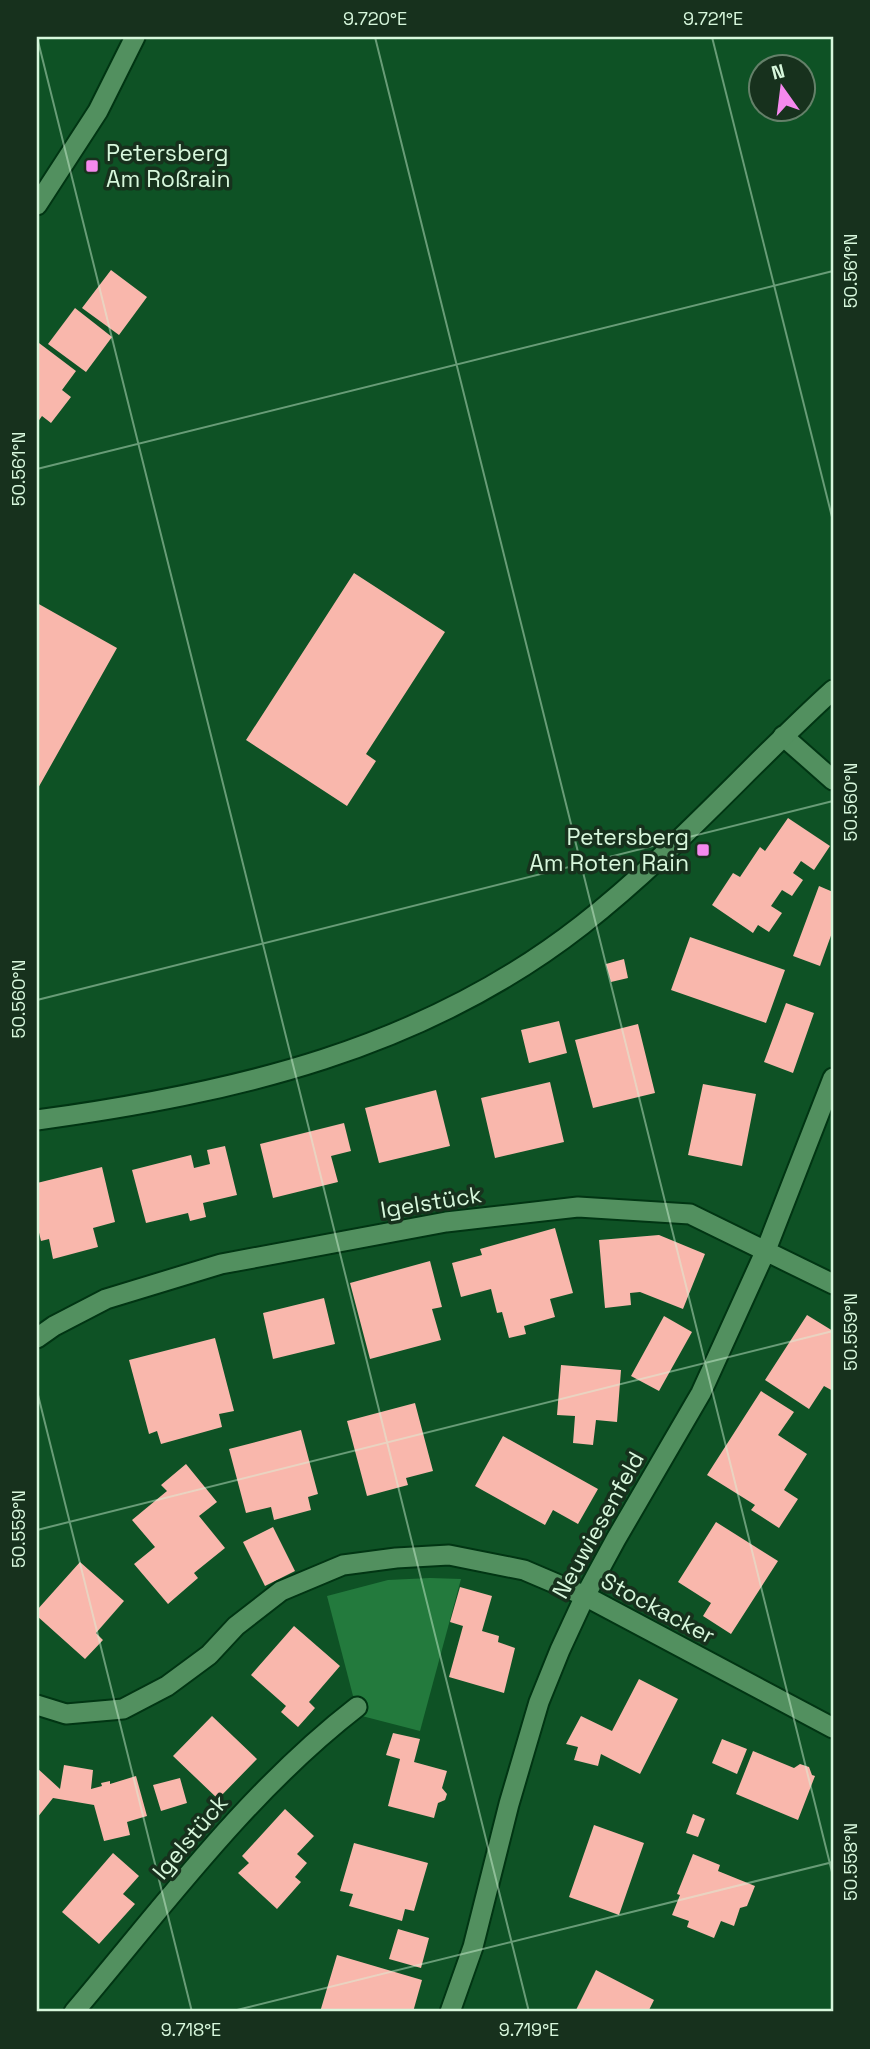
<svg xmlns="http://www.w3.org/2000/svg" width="870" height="2049" font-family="'Space Grotesk',sans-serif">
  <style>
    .green { fill: #237a3d }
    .building { fill: #f9b7ac }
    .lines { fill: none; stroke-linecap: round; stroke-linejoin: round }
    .minor-casing { stroke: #013513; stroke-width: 23 }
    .tertiary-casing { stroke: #013513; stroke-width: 23 }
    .minor { stroke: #52905f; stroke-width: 19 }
    .tertiary { stroke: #52905f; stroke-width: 19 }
    .ticks { fill: none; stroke: #d7f7dc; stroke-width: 2; stroke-opacity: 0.45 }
    .poi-dot { fill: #f589ee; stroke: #17311d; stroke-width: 2.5 }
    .labels { text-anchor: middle; stroke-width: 7; stroke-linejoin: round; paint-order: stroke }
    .poi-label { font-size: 23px; fill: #d7f7dc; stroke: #17311d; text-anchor: start }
    .street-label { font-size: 23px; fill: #d7f7dc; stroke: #17311d }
    .neatline { fill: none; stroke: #d7f7dc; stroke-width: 2.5 }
    .ticks-label { font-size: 18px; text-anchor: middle; fill: #d7f7dc }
  </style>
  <rect width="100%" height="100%" fill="#0e5225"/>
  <path class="green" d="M430,1578l31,1 -41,152 -62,-16 -31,-119 61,-16z"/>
  <path class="building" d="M111,270l36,27 -28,38 -37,-27z
    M75,308l37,29 -26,35 -38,-28z
    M39,343l37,28 -14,19 9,7 -20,26 -9,-7 -5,7v-78z
    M354,573l91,59 -79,122 10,7 -29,45 -101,-66z
    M37,603l80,45 -80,142z
    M788,818l42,28 -16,24 -13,-9 -8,12 10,7 -11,16 -10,-6 -11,16 11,7 -13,19 -11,-7 -5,8 -41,-28 21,-32 7,4 20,-30 5,4z
    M819,886l14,6v38l-13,36 -27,-10z
    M690,937l95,33 -19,53 -95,-33z
    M624,959l4,19 -17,4 -5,-18z
    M786,1003l28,10 -21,60 -29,-11z
    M559,1021l8,32 -38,10 -8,-33z
    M638,1024l17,69 -62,15 -18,-68z
    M550,1082l14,60 -69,16 -14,-60z
    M703,1084l53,10 -14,72 -54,-11z
    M436,1090l14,56 -71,17 -14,-55z
    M344,1123l7,28 -20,5 7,26 -65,16 -13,-54z
    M225,1146l12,49 -34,8 3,14 -16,4 -2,-8 -42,10 -14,-53 59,-15 3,13 16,-4 -3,-14z
    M102,1167l13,55 -22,6 5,19 -45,12 -4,-20 -8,2 -4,-17v-41z
    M555,1228l18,65 -23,6 5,18 -31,9 2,8 -17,4 -7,-26 -5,1 -6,-24 -30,8 -9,-34 30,-8 -2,-6z
    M659,1235l46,19 -22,55 -43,-17 -10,1 1,12 -26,3 -6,-68z
    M430,1261l12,46 -10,2 9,31 -71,19 -20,-76z
    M324,1298l11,46 -62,15 -10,-46z
    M807,1315l26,16v60l-9,-5 -15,23 -44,-29z
    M664,1316l28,16 -33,59 -28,-15z
    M215,1338l19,73 -15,3 3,13 -61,17 -4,-13 -8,3 -20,-74z
    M561,1365l60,5 -4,52 -21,-2 -3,25 -20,-2 2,-27 -18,-1z
    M761,1391l33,21 -16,23 29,19 -23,36 14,9 -19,29 -28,-18 4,-5 -48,-30z
    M415,1403l18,68 -27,7 2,7 -41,11 -20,-75z
    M301,1430l17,64 -10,3 3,13 -37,10 -3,-13 -25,6 -17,-64z
    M503,1436l95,53 -20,35 -25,-14 -8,15 -70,-39z
    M186,1464l31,38 -18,14 26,32 -31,25 4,5 -30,26 -34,-40 21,-17 -23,-27 35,-29 -6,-6z
    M716,1522l62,39 -47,73 -28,-18 8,-13 -33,-21z
    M273,1527l22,44 -30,15 -22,-44z
    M80,1562l44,39 -28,32 7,7 -18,19 -48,-43v-6z
    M460,1587l32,9 -10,35 17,5 -1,6 17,6 -11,45 -55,-16 14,-51 -13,-4z
    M294,1626l46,40 -31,36 6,6 -17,19 -17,-15 5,-6 -35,-31z
    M639,1679l39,20 -38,75 -39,-20 -3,12 -24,-6 4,-13 -12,-3 15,-28 31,15z
    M212,1716l45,43 -39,40 -45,-43z
    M393,1733l27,6 -6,23 33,9 -5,17 5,6 -2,6 -7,3 -4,15 -46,-12 12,-47 -14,-4z
    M722,1739l25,10 -10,25 -25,-11z
    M753,1751l41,17 6,-4 9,3 3,8 3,1 -17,44 -62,-26z
    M64,1765l29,5 -2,19 11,-3 -1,-3 9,-2v3l26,-8 11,40 -20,6 3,13 -26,6 -10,-36 -41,-7 -16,20v-50l23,21z
    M180,1778l7,25 -26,8 -8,-26z
    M285,1809l29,27 -17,18 10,9 -12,14 6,5 -24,27 -39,-36 11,-10 -7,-7z
    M693,1814l12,5 -7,18 -12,-4z
    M594,1825l50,18 -25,72 -50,-18z
    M354,1843l74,20 -14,48 -9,-2 -3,12 -53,-15 4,-12 -13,-3z
    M113,1853l26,23 -16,18 12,10 -36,40 -37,-32z
    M693,1854l27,11 -2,6 37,15 -8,20 -7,2 -6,18 -13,-5 -7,17 -27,-11 2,-6 -17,-6 8,-20 -3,-1z
    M398,1929l31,9 -8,30 -32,-9z
    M337,1955l85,25 -9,32h-93z
    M596,1970l58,30 -6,12h-73z"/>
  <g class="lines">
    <g class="minor-casing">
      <path id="minor" d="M783,736l50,44
        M37,1338l17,-12 52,-27 115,-35 225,-42 132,-15 112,7 143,70
        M37,1705l29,9 57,-5 44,-23 42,-31 27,-29 45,-35 62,-26 53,-7 53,-3 75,15 61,26 248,132
        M74,2012c89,-105 173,-220 283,-305
        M450,2012l23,-65 36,-143 30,-102 21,-52 25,-54 31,-57 85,-146 65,-143 67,-172"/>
    </g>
    <g class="tertiary-casing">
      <path id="tertiary" d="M37,205l61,-94 37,-74
        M37,1120c197,-27 385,-70 545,-195 90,-70 167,-159 251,-235"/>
    </g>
    <use href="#minor" class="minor"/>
    <use href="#tertiary" class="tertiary"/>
  </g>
  <path class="ticks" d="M37,37l492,1975M375,37l458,1839M712,37l121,484M37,469l796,-198M37,1000l796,-199M37,1391l155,621M37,1530l796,-199M229,2012l604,-150"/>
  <g class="poi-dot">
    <rect x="85" y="159" width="14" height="14" rx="3.5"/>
    <rect x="696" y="843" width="14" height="14" rx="3.5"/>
  </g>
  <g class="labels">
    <g class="poi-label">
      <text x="106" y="161">Petersberg<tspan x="106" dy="26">Am Roßrain</tspan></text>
      <text x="689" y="845" text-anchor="end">Petersberg<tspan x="689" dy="26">Am Roten Rain</tspan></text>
    </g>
    <g class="street-label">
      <text transform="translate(431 1202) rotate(-9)" y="8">Igelstück</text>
      <text transform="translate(598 1525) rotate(-61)" y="8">Neuwiesenfeld</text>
      <text transform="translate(658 1608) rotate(28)" y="8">Stockacker</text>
      <text transform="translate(190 1837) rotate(-50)" y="8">Igelstück</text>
    </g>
  </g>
  <rect width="870" height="2049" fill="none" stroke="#17311d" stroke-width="77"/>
  <g transform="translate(782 88) rotate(346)"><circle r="33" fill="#17311d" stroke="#648069" stroke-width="2"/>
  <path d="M0-5L12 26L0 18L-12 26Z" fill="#f589ee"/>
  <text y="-10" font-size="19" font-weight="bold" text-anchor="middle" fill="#d7f7dc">N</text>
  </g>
  <rect x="38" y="38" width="794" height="1972" class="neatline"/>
  <g class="ticks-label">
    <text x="375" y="25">9.720°E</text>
    <text x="713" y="25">9.721°E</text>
    <text transform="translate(851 271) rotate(-90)" y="6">50.561°N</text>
    <text transform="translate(19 469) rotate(-90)" y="6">50.561°N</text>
    <text transform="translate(851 802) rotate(-90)" y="6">50.560°N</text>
    <text transform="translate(19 999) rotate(-90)" y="6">50.560°N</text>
    <text transform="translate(851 1332) rotate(-90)" y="6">50.559°N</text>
    <text transform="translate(19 1529) rotate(-90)" y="6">50.559°N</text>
    <text transform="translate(851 1862) rotate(-90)" y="6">50.558°N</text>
    <text x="191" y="2036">9.718°E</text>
    <text x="529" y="2036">9.719°E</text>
  </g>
</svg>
